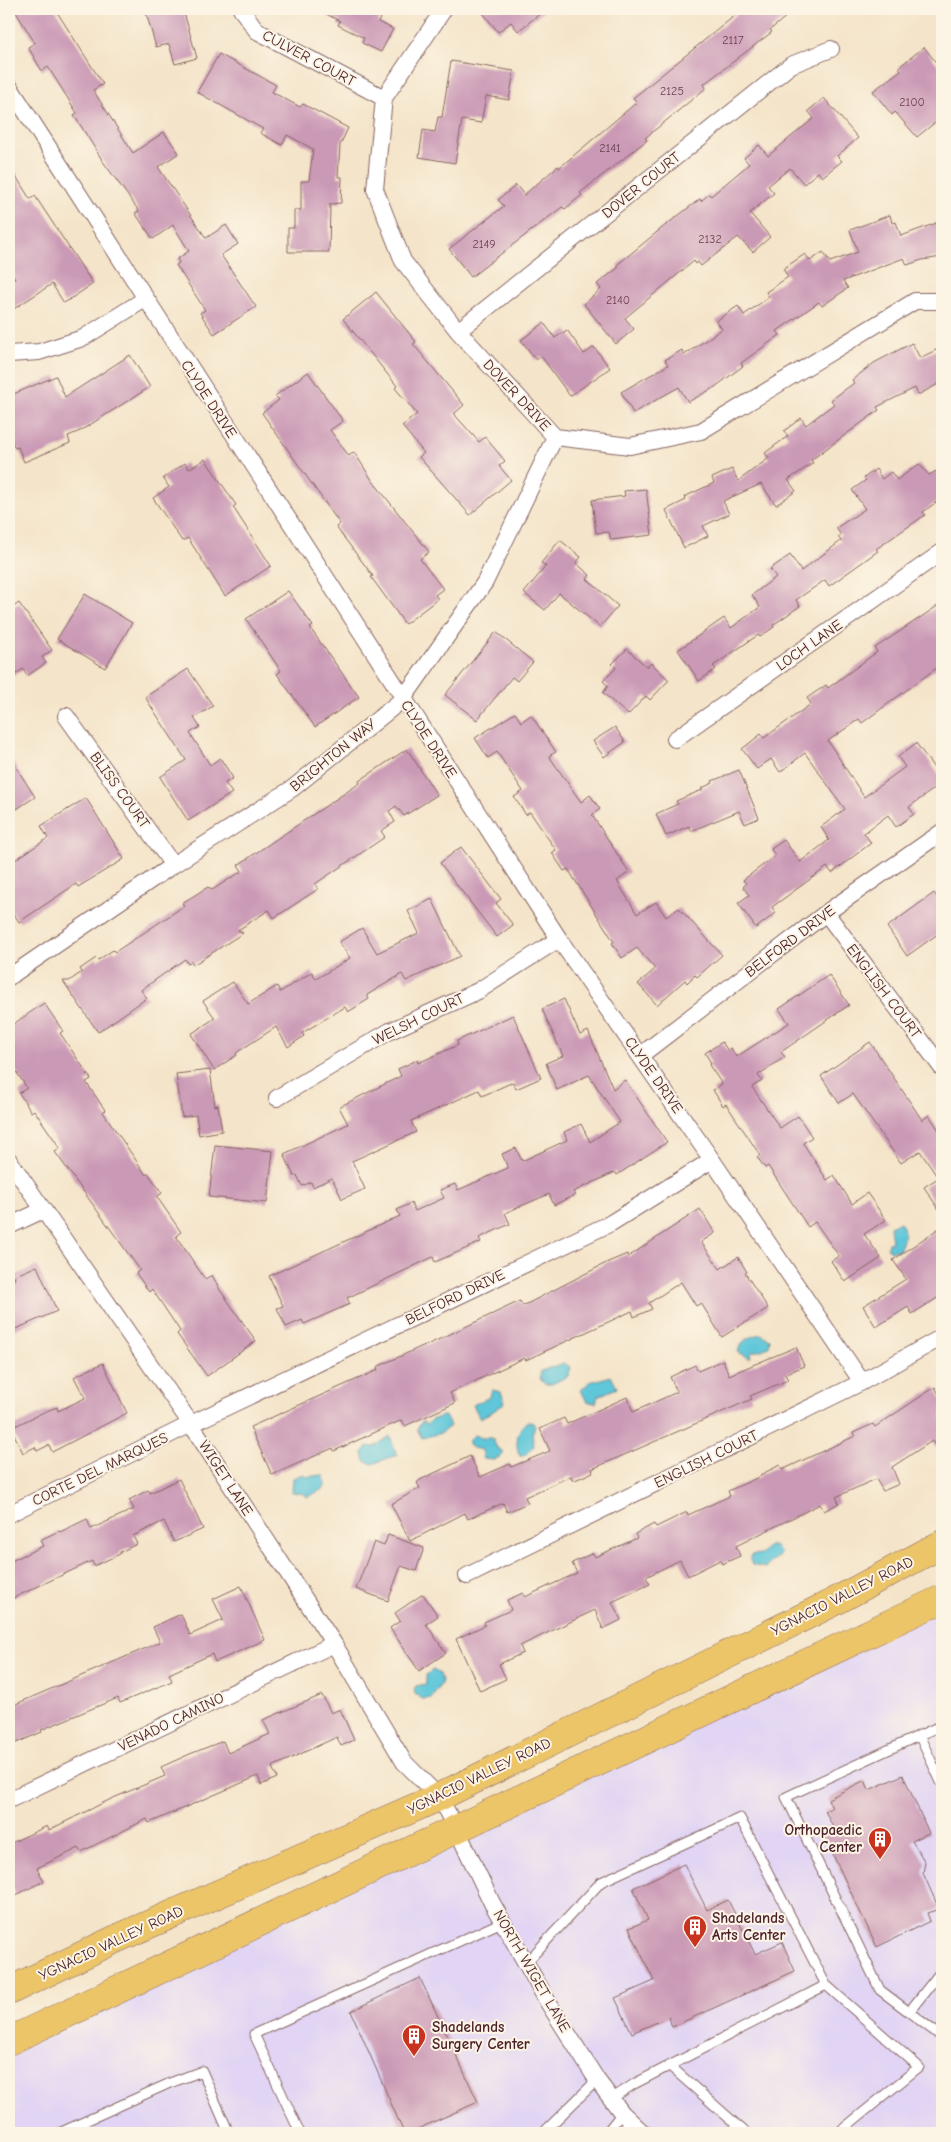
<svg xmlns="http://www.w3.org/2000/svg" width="951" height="2142" font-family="'Comic Neue',sans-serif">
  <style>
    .built { fill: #e1d4f4 }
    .water { fill: #5ec7d9; stroke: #547382 }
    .building { fill: #ca99b5 }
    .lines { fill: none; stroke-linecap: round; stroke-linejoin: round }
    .service-casing { stroke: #866462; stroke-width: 11 }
    .minor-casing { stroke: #866462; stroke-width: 18 }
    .trunk-casing { stroke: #866462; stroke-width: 29 }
    .service { stroke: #fff; stroke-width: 9 }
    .minor { stroke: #fff; stroke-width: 16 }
    .trunk { stroke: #ecc569; stroke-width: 28 }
    .labels { text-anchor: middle; stroke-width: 4; stroke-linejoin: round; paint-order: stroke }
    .number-label { font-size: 12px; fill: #6a3e4e }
    .street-label { font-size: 15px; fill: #4a1f2b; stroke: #fcf5e5 }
    .poi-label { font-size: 15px; font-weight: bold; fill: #4a1f2b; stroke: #fcf5e5; text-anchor: start }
  </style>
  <rect width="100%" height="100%" fill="#fcf5e5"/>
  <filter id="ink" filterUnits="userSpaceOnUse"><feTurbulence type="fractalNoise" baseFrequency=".02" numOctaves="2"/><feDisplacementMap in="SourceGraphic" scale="10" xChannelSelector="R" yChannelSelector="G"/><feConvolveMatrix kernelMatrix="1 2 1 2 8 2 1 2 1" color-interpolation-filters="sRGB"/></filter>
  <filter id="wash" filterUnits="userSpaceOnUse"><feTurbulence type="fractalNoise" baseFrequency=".0096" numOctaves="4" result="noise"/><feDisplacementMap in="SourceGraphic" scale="20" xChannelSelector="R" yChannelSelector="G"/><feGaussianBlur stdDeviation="1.12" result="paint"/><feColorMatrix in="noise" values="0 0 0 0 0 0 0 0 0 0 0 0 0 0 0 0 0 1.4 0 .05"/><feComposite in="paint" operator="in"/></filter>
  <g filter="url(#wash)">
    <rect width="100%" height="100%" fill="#f4e4c9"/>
    <path class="built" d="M942,1599v534h-933v-92z"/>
    <path class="water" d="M900,1222c7,8 3,20 -1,28l-9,1 -3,-4 1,-4 4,-1 -2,-16z
      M761,1334l9,5 -1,7 -7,4 -10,2 -2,6 -12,-6c2,-11 12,-16 23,-18z
      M564,1363l6,4 -2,9 -16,8h-7c-5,-4 -6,-7 -4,-13z
      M611,1376l6,12 -19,8 -2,7 -9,-1 -6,-12 9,-8z
      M492,1390l9,2 4,10 -10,8 -15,8 -7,-13 17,-8z
      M443,1416h2l5,10 -9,7 -19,5 -5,-9 5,-8 5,3 4,-4z
      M528,1421l5,2 2,3 -3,8 2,12 -10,10h-4c-6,-10 -3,-29 8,-35z
      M474,1435l8,3h10l5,10 5,3 1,4 -9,5 -10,-1 -2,-9 -9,-2 -4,-3v-5z
      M390,1436l7,19 -25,9 -7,-3 -2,-8 4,-7 7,1z
      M303,1474l3,3 17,-2 3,8 -3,6 -16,8 -2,-3 -13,-2 1,-14z
      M768,1546h6l6,6 -1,4 -14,12 -13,-3 -2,-5 1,-5 10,-1z
      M433,1670l7,4 2,8 -10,16 -10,1 -7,-5 -1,-5 2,-3 10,-2v-9z"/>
    <g id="blocks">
      <path class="building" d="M14,9h41l48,75 -10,6 40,63 31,-21 15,21 -21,14 48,71 20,-13 12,19 -17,11 35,52 -42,27 -14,-21 5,-3 -29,-45 3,-2 -2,-4 12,-8 -16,-26 -20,14 -18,-26 4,-2 -35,-48 -30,-48 3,-2 -22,-35 -7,-11 -6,4 -14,-24 7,-4z
        M145,9h38l14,49 -22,6 -6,-20 -13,3z
        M316,9h69l-7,13 15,7 -12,23 -19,-9 2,-5 -26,-13 2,-4z
        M480,9h66l-28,22 -7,-9 -13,10z
        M743,9h52l-25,21 2,2 -68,52 2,4 -61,50 2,2 -67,53 2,2 -17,14 -3,-2 -91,70 -22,-28 55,-43 -6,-6 18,-15 8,10 34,-29 1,2 78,-66 -4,-4z
        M924,47l18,23v47l-25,20 -22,-25 -3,3 -19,-24 28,-21 -2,-3z
        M219,54l57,31 -4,7 28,15 3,-3 45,24 -8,17 -2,32h4l-1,26 -11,1 -1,48h-41v-24h6v-18h7v-29h8l4,-32 -26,-14 -5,10 -22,-12 3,-4 -66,-37z
        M451,61l63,10 -5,29 -23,-4 -5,27 -19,-3 -7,43 -36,-6 4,-27 12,2 3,-15h4z
        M824,98l34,40 -21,18 5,5 -20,16 -4,-5 -14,12 -14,-16 -22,18 6,7 -24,20 20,24 -17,15 -15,-15 -37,29 -3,-4 -2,2 -2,-3 -69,57 9,11 -18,15 -32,-40 17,-15 -4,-5 22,-17 -2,-2 45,-37 38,-29 1,2 8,-7 2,2 38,-32 -5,-6 15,-13 9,11 46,-38 -6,-7z
        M9,165l21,34 5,-3 58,88 -29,19 -12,-19 -43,28v-30l6,-4 -6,-10z
        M890,215l2,8 4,-1 5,14 41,-15v36l-20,3 -15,5 -3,-7 -61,23 5,7 -26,18 -3,-4 -42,29 3,4 -39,28 2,3 -28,21 -27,15 -9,-15 -46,26 -12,-21 47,-27 -3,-5 17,-10 2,5 38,-26 -6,-8 22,-15 6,9 25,-18 -3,-5 22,-15 -5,-8 22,-15 5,7 13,-9 7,10 28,-10 -8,-22z
        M376,292l40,50 -3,2 51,61 -10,9 25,28 6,-5 20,24 -6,5 12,14 -41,35 -51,-58 5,-4 -22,-27 15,-12 -22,-26 2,-2 -54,-67z
        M544,323l11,15 12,-8 17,24 10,-7 16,21 -40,28 -29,-40 -5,4 -15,-20z
        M912,343l8,15 22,-11v35l-24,13 -3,-7 -38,19 2,3 -68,50 2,3 -25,17 8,11 -20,14 -15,-21 -38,17 6,13 -26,12 5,10 -24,12 -18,-38 20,-10 -2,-3 30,-14 -2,-5 20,-9 6,12 31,-23 -4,-5 23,-17 -4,-5 17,-13 5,7 28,-21 -3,-4 23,-17 -2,-3 22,-17z
        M130,355l20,32 -70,44 -12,5 2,7 -46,19 -6,-15 -3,1 -6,-14v-38l47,-20 9,21z
        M308,372l35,49 -13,9 19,26 5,-4 18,28 57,72 -9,7 23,30 -8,6 3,4 -33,25 -34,-47 2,-1 -37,-49 4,-3 -78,-111 17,-13 -4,-4z
        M205,459l31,46 -3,2 38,59 -46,30 -37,-58 -6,3 -29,-43 16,-11 -6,-9 22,-15 4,6z
        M919,464l10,11 13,-7v30l-19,14 2,3 -49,34 2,2 -49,35 -4,-6 -29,20 4,6 -27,19 1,2 -14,10 -2,-2 -45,31 3,3 -17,12 -21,-31 46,-32 7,10 29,-21 -8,-12 24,-18 -6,-8 20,-14 11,16 40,-30 -3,-4 3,-2 -5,-7 29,-19 -13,-19 14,-10 -2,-2 12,-9 6,10 9,-7 6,8z
        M646,489l6,46 -41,5 -2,-8 -13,1 -4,-33 33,-4 -1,-5z
        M560,540l21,17 -5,6 14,12 -3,4 31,27 -18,21 -41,-34 -14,17 -21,-17 22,-27 -5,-3z
        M288,591l25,35 -3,2 49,69 -44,30 -38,-53 4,-3 -35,-52z
        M85,594l47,29 -27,45 -48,-29z
        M19,603l33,47 -10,7 4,6 -19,13 -4,-7 -14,10v-69z
        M942,603v61l-80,59 -3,-4 -31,22 36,56 41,-30 -7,-10 18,-14 26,36v4l-33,24 5,7 -18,13 -8,-12 -24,18 7,10 -39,30 -5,-6 -55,40 4,6 -20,15 -18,-25 11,-8 -6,-8 3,-3 -3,-4 32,-24 -4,-7 13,-9 16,22 29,-22 -8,-13 24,-18 -40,-56 -25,19 -9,-13 -14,10 -15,-20 19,-15 3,4 47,-34 -4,-6 19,-13 2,3 49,-36 -2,-4z
        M496,632l37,30 -16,19 -5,-4 -35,43 -32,-25z
        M627,649l20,18 4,-4 18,17 -19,20 -4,-4 -18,19 -25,-22 5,-7 -5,-5 13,-13 -4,-4z
        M188,669l25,37 -19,12 6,9 -10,6 20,32 10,-7 13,20 -8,5 7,10 -44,28 -28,-44 26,-17 -41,-63z
        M515,713l6,9 10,-7 25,37 -7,4 32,46 9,-7 10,14 -8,6 37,57 -12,9 20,33 19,-12 10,15 13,-9 43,47 -25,22 -2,-2 -8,8 -2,-3 -28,25 -19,-21 17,-15 -18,-21 -15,10 -10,-15 2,-1 -46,-73 -4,2 -12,-18 4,-3 -26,-38 -4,3 -12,-18 9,-6 -26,-39 -9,6 -13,-20z
        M615,727l10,15 -21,15 -11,-16z
        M407,749l30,46 -33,21 -8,-10 -7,5 6,11 -14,9 4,6 -70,47 3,5 -44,29 -5,-8 -31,20 5,3 -50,32 -2,-4 -3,3 -3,-5 -44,31 6,8 -49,34 -35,-51h6l13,-9 -2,-3 16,-11 2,2 15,-10 2,2 69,-46 -2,-3 26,-16 4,3 30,-19 -4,-6 122,-82 -1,-2z
        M9,756l26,41 -26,17z
        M739,770l20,48 -14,6 -6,-13 -48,20 -2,-5 -23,10 -10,-22 22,-10 -2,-3 26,-11v-2l11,-5 -1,-2z
        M86,798l38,61 -46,28 -2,-3 -57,38 -10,-16v-42l39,-26 -7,-12z
        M461,847l40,52 -5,4 17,22 -16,12 -57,-74z
        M934,893l8,11v27l-35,25 -20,-29z
        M432,899l28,57 -54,25 -4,-7 -35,21 2,4 -21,13 -3,-5 -43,26 2,3 -16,11 -12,-20 -40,26 1,2 -23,15 -23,-36 24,-16 -12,-17 30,-19 15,22 29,-18 3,6 32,-20 4,7 34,-21 -11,-16 23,-14 15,25 42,-20 -11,-22z
        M829,975l20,30 -68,47 4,5 -27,18 4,6 -10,6 28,41 18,-12 14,21 -9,6 24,37 7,-5 18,29 15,-11 19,27 -22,14 17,24 -36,24 -14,-21 8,-5 -24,-34 -7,5 -40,-61 -3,2 -8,-11 3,-2 -34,-51 -3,2 -10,-16 9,-6 -13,-19 2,-2 -6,-10 17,-11 6,9 3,-3 5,9 53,-34 -10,-14z
        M564,999l16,36 8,-4 25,58 12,-9 42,62 -50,33 -2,-3 -42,20 2,3 -21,10 -5,-11 -44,19 5,11 -31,14 2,4 -46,20 -2,-5 -86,41 3,6 -46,20 -2,-4 -16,7 -9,-19 6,-2 -14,-30 131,-60 -3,-6 14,-7 4,8 29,-13 -4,-8 15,-6 3,6 50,-22 -6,-14 14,-6 6,13 45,-21 -3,-8 17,-8 9,18 30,-20 -31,-47 -32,15 -11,-27 17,-7 -21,-47z
        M44,1003l19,28 -3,2 31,46 -5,3 19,28 -2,2 43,63 2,-2 14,20 -5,4 24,35 -5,4 29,43 7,-4 8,15 36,51 -49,35 -30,-42 3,-3 -28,-42 -3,3 -13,-19 4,-3 -85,-118 5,-4 -26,-38 -3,2 -12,-19 8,-5 -18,-27v-34z
        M513,1015l28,63 -25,11 -3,-7 -31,14 -3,-6 -68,31 5,11 -64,29 13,28 -23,10 -10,-21 -19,9 -2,-5 -9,4 -5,-11 -3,1 -10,-22 64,-30 -9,-17 62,-31 -3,-7 19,-9 1,3 40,-18 -1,-4z
        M870,1042l52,78 7,-5 13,20v79l-18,-27 14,-9 -18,-27 -19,12 -48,-69 -14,9 -18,-27z
        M210,1070l5,36 3,-1 4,26 -23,4 -3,-20 -14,2 -6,-43z
        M215,1145l58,6 -6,52 -58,-6z
        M700,1209l15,24 -14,9 19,27 18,-12 9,15 -2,1 23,35 -46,29 -21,-34 -5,3 -15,-24 -32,21 3,6 -18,8 -2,-6 -106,49 -2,-2 -74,35 5,10 -50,23 -3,-6 -68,31 -1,-3 -61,27 -22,-48 128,-57 -1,-3 50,-23v1l93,-44 3,5 85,-44 19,-8 1,3z
        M942,1226v69l-30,19 -4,-7 -32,20 -13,-21 43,-27 -13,-19z
        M37,1266l20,45 -48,21v-50l6,-3 -1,-3z
        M796,1347l8,19 -19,8 3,6 -38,16 2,3 -160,70 1,3 -20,9 -2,-5 -46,21 3,6 -21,9 -4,-9 -35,16 -3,-6 -55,28 -19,-37 29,-16 -3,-5 3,-3 50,-24 10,21 30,-13 1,3 39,-16 -10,-22 24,-11 3,6 60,-27 6,15 44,-20 -7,-15 25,-12 3,6 25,-11 6,15z
        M103,1363l24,50 -75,39 -3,-7 -12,6 -2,-4 -12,6 -12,-25 33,-16 13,-5 1,4 27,-13 -11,-21z
        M935,1387l7,12v57l-10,-15 -40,26 7,17 -16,7 -7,-12 -40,18 3,6 -15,8 -4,-7 -84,42 4,10 -18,8 -2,-4 -32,16 -8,-16 -34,17 4,7 -38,18 9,18 -18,9 -8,-19 -75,36 3,7 -24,11 7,15 -26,12 -24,-52 29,-14 -1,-3 27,-12 -4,-10 16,-7 2,4 52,-24 -5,-10 21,-10 2,4 42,-19 -2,-4 19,-10 2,3 31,-15 1,3 42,-19 -2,-5 33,-15 -1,-1 20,-10 2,5 73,-34 -2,-3 20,-9 2,3z
        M179,1479l24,50 -29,13 -10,-21 -31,15 4,8 -17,8v2l-26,12 -2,-5 -83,39v-38l34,-16 -3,-6 19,-9 1,1 27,-13 4,10 43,-20 -5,-9 19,-10 2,3z
        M388,1535l36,13 -8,23 -15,-5 -13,35 -32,-12 18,-47 10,4z
        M241,1586l24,54 -50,22 -3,-8 -43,20 3,7 -52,22 -2,-5 -27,11 -50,21 1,2 -33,14v-39l151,-65 -7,-15 28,-13 9,21 33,-15 -10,-21z
        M423,1594l15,22 -12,8 20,29 -27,18 -29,-43 10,-7 -5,-8z
        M322,1695l9,18 9,-4 14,31 -13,6 -4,-9 -65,30 5,11 -16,7 -3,-9 -109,47 -2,-4 -66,33 -2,-4 -42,20 7,13 -28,14 -7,-15v-36l38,-18 2,4 62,-31 54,-23 -4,-9 29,-13 33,-13 5,12 42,-19 -7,-14z
        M903,1775l26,58 -17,8 13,21 -2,11 16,36 -12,4 3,8 -53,26 -55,-115 11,-5 -8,-16 7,-3 -4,-9 37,-19 4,10z
        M684,1864l23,46 21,-10 27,54 27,-12 13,29 -123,56 -3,-10 -37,16 -17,-35 39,-17 -25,-53 19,-8 -15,-32z
        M420,1978l58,124 -69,31h-5l-53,-122z"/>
    </g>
  </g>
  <g filter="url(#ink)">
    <use href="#blocks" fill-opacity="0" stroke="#866462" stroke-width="1"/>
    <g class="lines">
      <g class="service-casing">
        <path id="service" d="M942,1725l-156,72 94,193 62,47
          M919,1735l23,49
          M526,1963l75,-81 139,-64 86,167 -192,99 -23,15
          M826,1985l93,82 -81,66
          M909,2012l33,-42
          M670,2066l76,67
          M59,2133l111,-50 32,-12 27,62
          M300,2133l-46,-99 248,-112
          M543,2133l54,-53
          M606,2133l16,-20"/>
      </g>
      <g class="minor-casing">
        <path id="minor" d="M241,9l16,22 127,67
          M444,9l-60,89 -9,91 28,72 55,70 97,106 75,9 71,-15 214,-130h27
          M9,86l550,853 153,221 150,222
          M458,331l333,-266 40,-16
          M9,354l30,-2 44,-14 62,-39
          M66,716l107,149
          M675,739l267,-187
          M826,913l116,155
          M9,977l164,-112 120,-77 110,-89 82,-117 70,-145
          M641,1055l185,-142 116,-81
          M277,1098l113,-67 88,-40 81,-52
          M9,1160l182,264 143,220 70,118 35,35 18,33 35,73 57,101 48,76 25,33 21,20
          M9,1226l34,-16
          M9,1514l182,-90 420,-201 101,-63
          M467,1576l395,-194 80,-45
          M9,1800l325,-156"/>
      </g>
      <g class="trunk-casing">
        <path id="trunk" d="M9,1991l109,-53 321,-141 393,-194 110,-59
          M9,2041l933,-442"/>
      </g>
      <use href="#service" class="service"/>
      <use href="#minor" class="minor"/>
      <use href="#trunk" class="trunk"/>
    </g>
  </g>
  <defs>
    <g id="building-pin" transform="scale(1.25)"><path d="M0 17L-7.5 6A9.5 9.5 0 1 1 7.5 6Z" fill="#c8321e" stroke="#fcf5e5"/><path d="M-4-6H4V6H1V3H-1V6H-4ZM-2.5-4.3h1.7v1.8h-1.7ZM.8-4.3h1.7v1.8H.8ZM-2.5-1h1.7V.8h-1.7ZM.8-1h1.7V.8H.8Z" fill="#fff"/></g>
  </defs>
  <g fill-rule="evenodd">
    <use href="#building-pin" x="880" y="1839"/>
    <use href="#building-pin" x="695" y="1927"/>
    <use href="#building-pin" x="414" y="2036"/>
  </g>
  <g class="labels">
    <g class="number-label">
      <text x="733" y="44">2117</text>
      <text x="672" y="95">2125</text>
      <text x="912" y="106">2100</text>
      <text x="610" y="152">2141</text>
      <text x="710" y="243">2132</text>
      <text x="484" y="248">2149</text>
      <text x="618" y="304">2140</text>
    </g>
    <g class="street-label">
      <text transform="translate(309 58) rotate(28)" y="5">CULVER COURT</text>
      <text transform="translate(641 185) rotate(-39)" y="5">DOVER COURT</text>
      <text transform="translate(517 395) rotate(47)" y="5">DOVER DRIVE</text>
      <text transform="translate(209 399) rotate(57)" y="5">CLYDE DRIVE</text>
      <text transform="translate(809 645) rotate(-35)" y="5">LOCH LANE</text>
      <text transform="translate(429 739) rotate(57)" y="5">CLYDE DRIVE</text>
      <text transform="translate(333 755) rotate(-39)" y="5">BRIGHTON WAY</text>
      <text transform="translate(120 790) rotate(54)" y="5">BLISS COURT</text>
      <text transform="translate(790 941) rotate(-37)" y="5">BELFORD DRIVE</text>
      <text transform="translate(884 991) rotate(53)" y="5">ENGLISH COURT</text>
      <text transform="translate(418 1019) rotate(-26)" y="5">WELSH COURT</text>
      <text transform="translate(654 1075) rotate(55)" y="5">CLYDE DRIVE</text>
      <text transform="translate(455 1297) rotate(-26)" y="5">BELFORD DRIVE</text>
      <text transform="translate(706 1459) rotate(-26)" y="5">ENGLISH COURT</text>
      <text transform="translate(100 1469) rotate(-26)" y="5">CORTE DEL MARQUES</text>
      <text transform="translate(226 1478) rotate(57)" y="5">WIGET LANE</text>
      <text transform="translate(842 1596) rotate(-27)" y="5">YGNACIO VALLEY ROAD</text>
      <text transform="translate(171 1722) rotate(-26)" y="5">VENADO CAMINO</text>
      <text transform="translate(479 1776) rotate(-26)" y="5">YGNACIO VALLEY ROAD</text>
      <text transform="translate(111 1943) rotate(-25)" y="5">YGNACIO VALLEY ROAD</text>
      <text transform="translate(532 1971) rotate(60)" y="5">NORTH WIGET LANE</text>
    </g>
    <g class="poi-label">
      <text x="862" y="1835" text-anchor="end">Orthopaedic<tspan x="862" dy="17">Center</tspan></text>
      <text x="712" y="1923">Shadelands<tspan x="712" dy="17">Arts Center</tspan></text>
      <text x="432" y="2032">Shadelands<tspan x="432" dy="17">Surgery Center</tspan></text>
    </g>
  </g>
  <rect width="951" height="2142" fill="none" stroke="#fcf5e5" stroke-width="30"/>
</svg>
